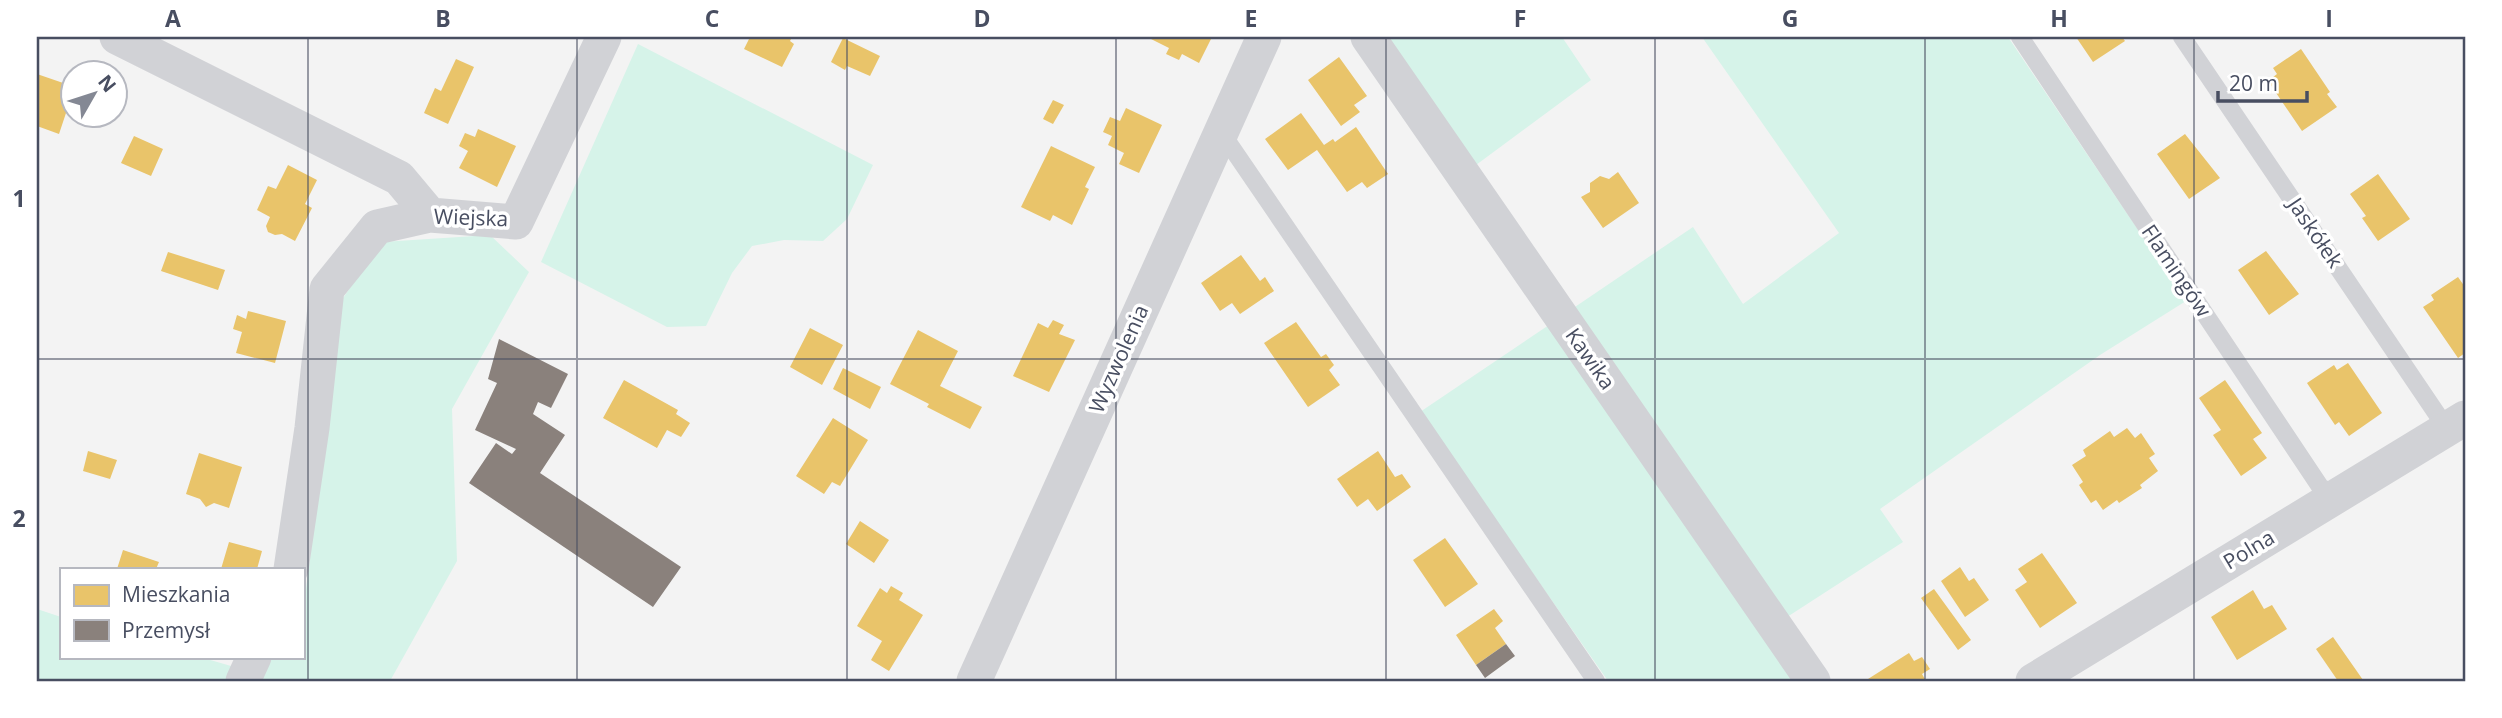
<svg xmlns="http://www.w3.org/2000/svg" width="2502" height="718" font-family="'Open Sans',sans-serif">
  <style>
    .green { fill: #d6f3e9 }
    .homes { fill: #e9c46a }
    .industry { fill: #8a817c }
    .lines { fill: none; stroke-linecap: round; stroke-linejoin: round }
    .service { stroke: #d1d2d6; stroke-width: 18 }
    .minor { stroke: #d1d2d6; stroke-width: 35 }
    .grid { fill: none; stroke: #484e61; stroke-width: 2; stroke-opacity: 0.55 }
    .labels { text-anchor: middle; stroke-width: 7; stroke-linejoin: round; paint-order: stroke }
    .street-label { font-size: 21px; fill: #484e61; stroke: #fff }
    .neatline { fill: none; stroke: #484e61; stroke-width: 2.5 }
    .grid-label { font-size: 23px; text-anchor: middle; font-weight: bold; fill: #484e61 }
  </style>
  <rect width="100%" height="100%" fill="#f3f3f3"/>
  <path class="green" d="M1383,37h179l29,43 -115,85z
    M1702,37h306l178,264 -86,54 -220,154 23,33 -119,77 -215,-308 124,-84 50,77 96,-71z
    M638,44l235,121 -26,54 -24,22 -39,-1 -32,6 -20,27 -26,53 -39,1 -126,-65z
    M490,235l39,37 -77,137 5,152 -67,120h-130l12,-24h31v-61l3,-7 37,-291 39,-56z
    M1549,325l249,356h-190l-188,-269z
    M37,609l24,8v40h139l31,9v15h-194z"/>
  <path class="homes" d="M750,37h42l-2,4 4,3 -12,23 -38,-18z
    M1153,37h59l-13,26 -17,-9 -3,6 -13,-6 3,-6 -18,-9z
    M2076,37h46l3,4 -32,21z
    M843,38l37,18 -10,20 -23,-10 -2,4 -14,-8z
    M2301,49l29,43 -3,2 10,13 -35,24 -34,-50 9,-7 -4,-6z
    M1339,57l28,39 -13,9 6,7 -19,14 -33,-46z
    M456,59l18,8 -26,57 -24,-11 11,-25 6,3z
    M37,74l32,11 -5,13 10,3v14l-8,-2 -7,21 -22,-8z
    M1053,100l11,5 -11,19 -10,-5z
    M1126,108l36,17 -23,48 -20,-9 5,-11 -16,-8 4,-9 -9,-4 7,-15 10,4z
    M1301,113l23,32 9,-6 2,3 21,-15 32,47 -21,14 -5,-6 -15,10 -30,-42 -29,20 -23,-31z
    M478,129l38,17 -19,41 -38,-19 9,-17 -9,-5 6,-13 10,4z
    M2185,134l35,44 -31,21 -32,-45z
    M134,136l29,13 -12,27 -30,-13z
    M1051,146l44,21 -10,20 4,2 -17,36 -19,-10 -3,6 -29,-14z
    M288,165l29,15 -12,24 7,4 -17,33 -13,-7 -7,1 -7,-3 -2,-6 4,-9 -13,-7 11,-24 8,3z
    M1618,172l21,31 -36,25 -22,-31 9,-5v-9l3,-2 7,-5 9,3z
    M2378,174l32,45 -32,22 -16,-23 4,-2 -16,-22z
    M2266,251l33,43 -30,21 -31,-45z
    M168,252l57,18 -7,20 -57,-19z
    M1241,255l19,26 5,-4 9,14 -34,23 -8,-11 -12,8 -19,-28z
    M2458,277l7,10v66l-7,5 -35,-51 11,-7 -3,-5z
    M248,311l38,10 -11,42 -39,-10 6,-21 -9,-3 4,-14 9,4z
    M1053,320l11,5 -5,9 16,6 -26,52 -36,-16 25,-53 10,5z
    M1296,322l25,35 5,-3 8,11 -5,5 11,15 -32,22 -44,-64z
    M810,328l33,17 -21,40 -32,-18z
    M918,330l40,21 -18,35 42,21 -12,22 -43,-22 2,-3 -39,-20z
    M2348,363l34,50 -33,23 -10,-14 -4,3 -28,-42 27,-18 3,5z
    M843,368l38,19 -11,22 -37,-20z
    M624,380l54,30 -2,4 14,9 -9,14 -14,-7 -10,18 -54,-30z
    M2225,380l37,53 -9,6 14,19 -26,18 -28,-41 8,-5 -22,-32z
    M833,418l35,22 -28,46 -8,-4 -8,12 -28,-18z
    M2127,428l8,10 6,-5 14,21 -6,4 9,13 -18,14 2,3 -23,15 -2,-3 -14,10 -7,-10 -5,3 -12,-18 4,-3 -11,-17 14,-9 -3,-6 27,-19 4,6z
    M88,451l29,9 -7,19 -27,-8z
    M1378,451l17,26 7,-3 9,13 -34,24 -9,-12 -11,8 -20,-28z
    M199,453l43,14 -13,41 -15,-5 -8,4 -6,-8 -14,-5z
    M860,521l29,19 -15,23 -28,-19z
    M1445,538l33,46 -33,23 -32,-47z
    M229,542l33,9 -5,18h-36z
    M123,550l36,12 -3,7h-39z
    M2042,553l35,50 -37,25 -25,-38 12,-8 -9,-13z
    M1960,567l9,14 5,-3 15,22 -24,17 -24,-36z
    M891,586l12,7 -4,7 24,15 -34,56 -18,-11 11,-19 -25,-15 23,-38 7,5z
    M1934,589l37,51 -13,10 -37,-52z
    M2253,590l11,19 8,-4 15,24 -50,31 -26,-43z
    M1494,609l9,12 -8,7 11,16 -30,21 -20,-30z
    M2333,637l30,43 -2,1h-23l-22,-32z
    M1909,653l5,8 8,-4 8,12 -8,5 4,7h-57l-1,-2z"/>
  <path class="industry" d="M499,339l69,35 -17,34 -13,-6 -5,12 32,21 -25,38 141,94 -28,40 -184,-124 27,-40 16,11 4,-5 -41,-19 22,-47 -9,-4z
    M1506,644l9,12 -30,22 -9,-13z"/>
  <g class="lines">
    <path class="service" d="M2020,37l301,451 18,7
      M2182,37l265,392
      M1221,132l375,549"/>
    <path class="minor" d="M117,37l282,141 31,37
      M1368,37l445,644
      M291,569l21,-141 15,-139 50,-62 53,-12 86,7 88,-185
      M243,681l11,-24
      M974,681l290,-644
      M2033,681l432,-263"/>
  </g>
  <path class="grid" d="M308,37v644M577,37v644M847,37v644M1116,37v644M1386,37v644M1655,37v644M1925,37v644M2194,37v644M37,359h2428"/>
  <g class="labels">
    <g class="street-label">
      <text transform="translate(471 218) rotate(2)" y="7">Wiejska</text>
      <text transform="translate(2315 233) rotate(56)" y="7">Jaskółek</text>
      <text transform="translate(2176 271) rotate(56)" y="7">Flamingów</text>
      <text transform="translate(1119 359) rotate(-66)" y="7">Wyzwolenia</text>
      <text transform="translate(1590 359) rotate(55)" y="7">Kawika</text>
      <text transform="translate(2249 550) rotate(-31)" y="7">Polna</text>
    </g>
  </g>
  <rect width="2502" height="718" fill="none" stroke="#ffffff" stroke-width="77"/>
  <rect x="60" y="568" width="245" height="91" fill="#ffffff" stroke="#b6b8c0" stroke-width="2"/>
  <rect x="74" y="585" width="35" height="21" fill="#e9c46a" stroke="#b6b8c0" stroke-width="2"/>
  <text x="122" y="602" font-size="21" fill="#484e61">Mieszkania</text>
  <rect x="74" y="620" width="35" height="21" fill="#8a817c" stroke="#b6b8c0" stroke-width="2"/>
  <text x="122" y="638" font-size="21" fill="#484e61">Przemysł</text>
  <g transform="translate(94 94) rotate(51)"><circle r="33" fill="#ffffff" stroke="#b6b8c0" stroke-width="2"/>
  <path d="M0-5L12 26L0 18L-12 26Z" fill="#848894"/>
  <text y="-10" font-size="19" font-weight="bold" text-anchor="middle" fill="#484e61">N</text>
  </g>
  <path d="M2218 91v10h89v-10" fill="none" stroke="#484e61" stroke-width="3.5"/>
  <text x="2229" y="91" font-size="21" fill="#484e61" stroke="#ffffff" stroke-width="5" paint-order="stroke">20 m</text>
  <rect x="38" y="38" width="2426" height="642" class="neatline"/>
  <g class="grid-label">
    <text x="173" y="27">A</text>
    <text x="443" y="27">B</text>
    <text x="712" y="27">C</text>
    <text x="982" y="27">D</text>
    <text x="1251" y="27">E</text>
    <text x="1520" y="27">F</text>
    <text x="1790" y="27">G</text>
    <text x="2059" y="27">H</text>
    <text x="2329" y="27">I</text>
    <text x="19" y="207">1</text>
    <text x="19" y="527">2</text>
  </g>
</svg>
